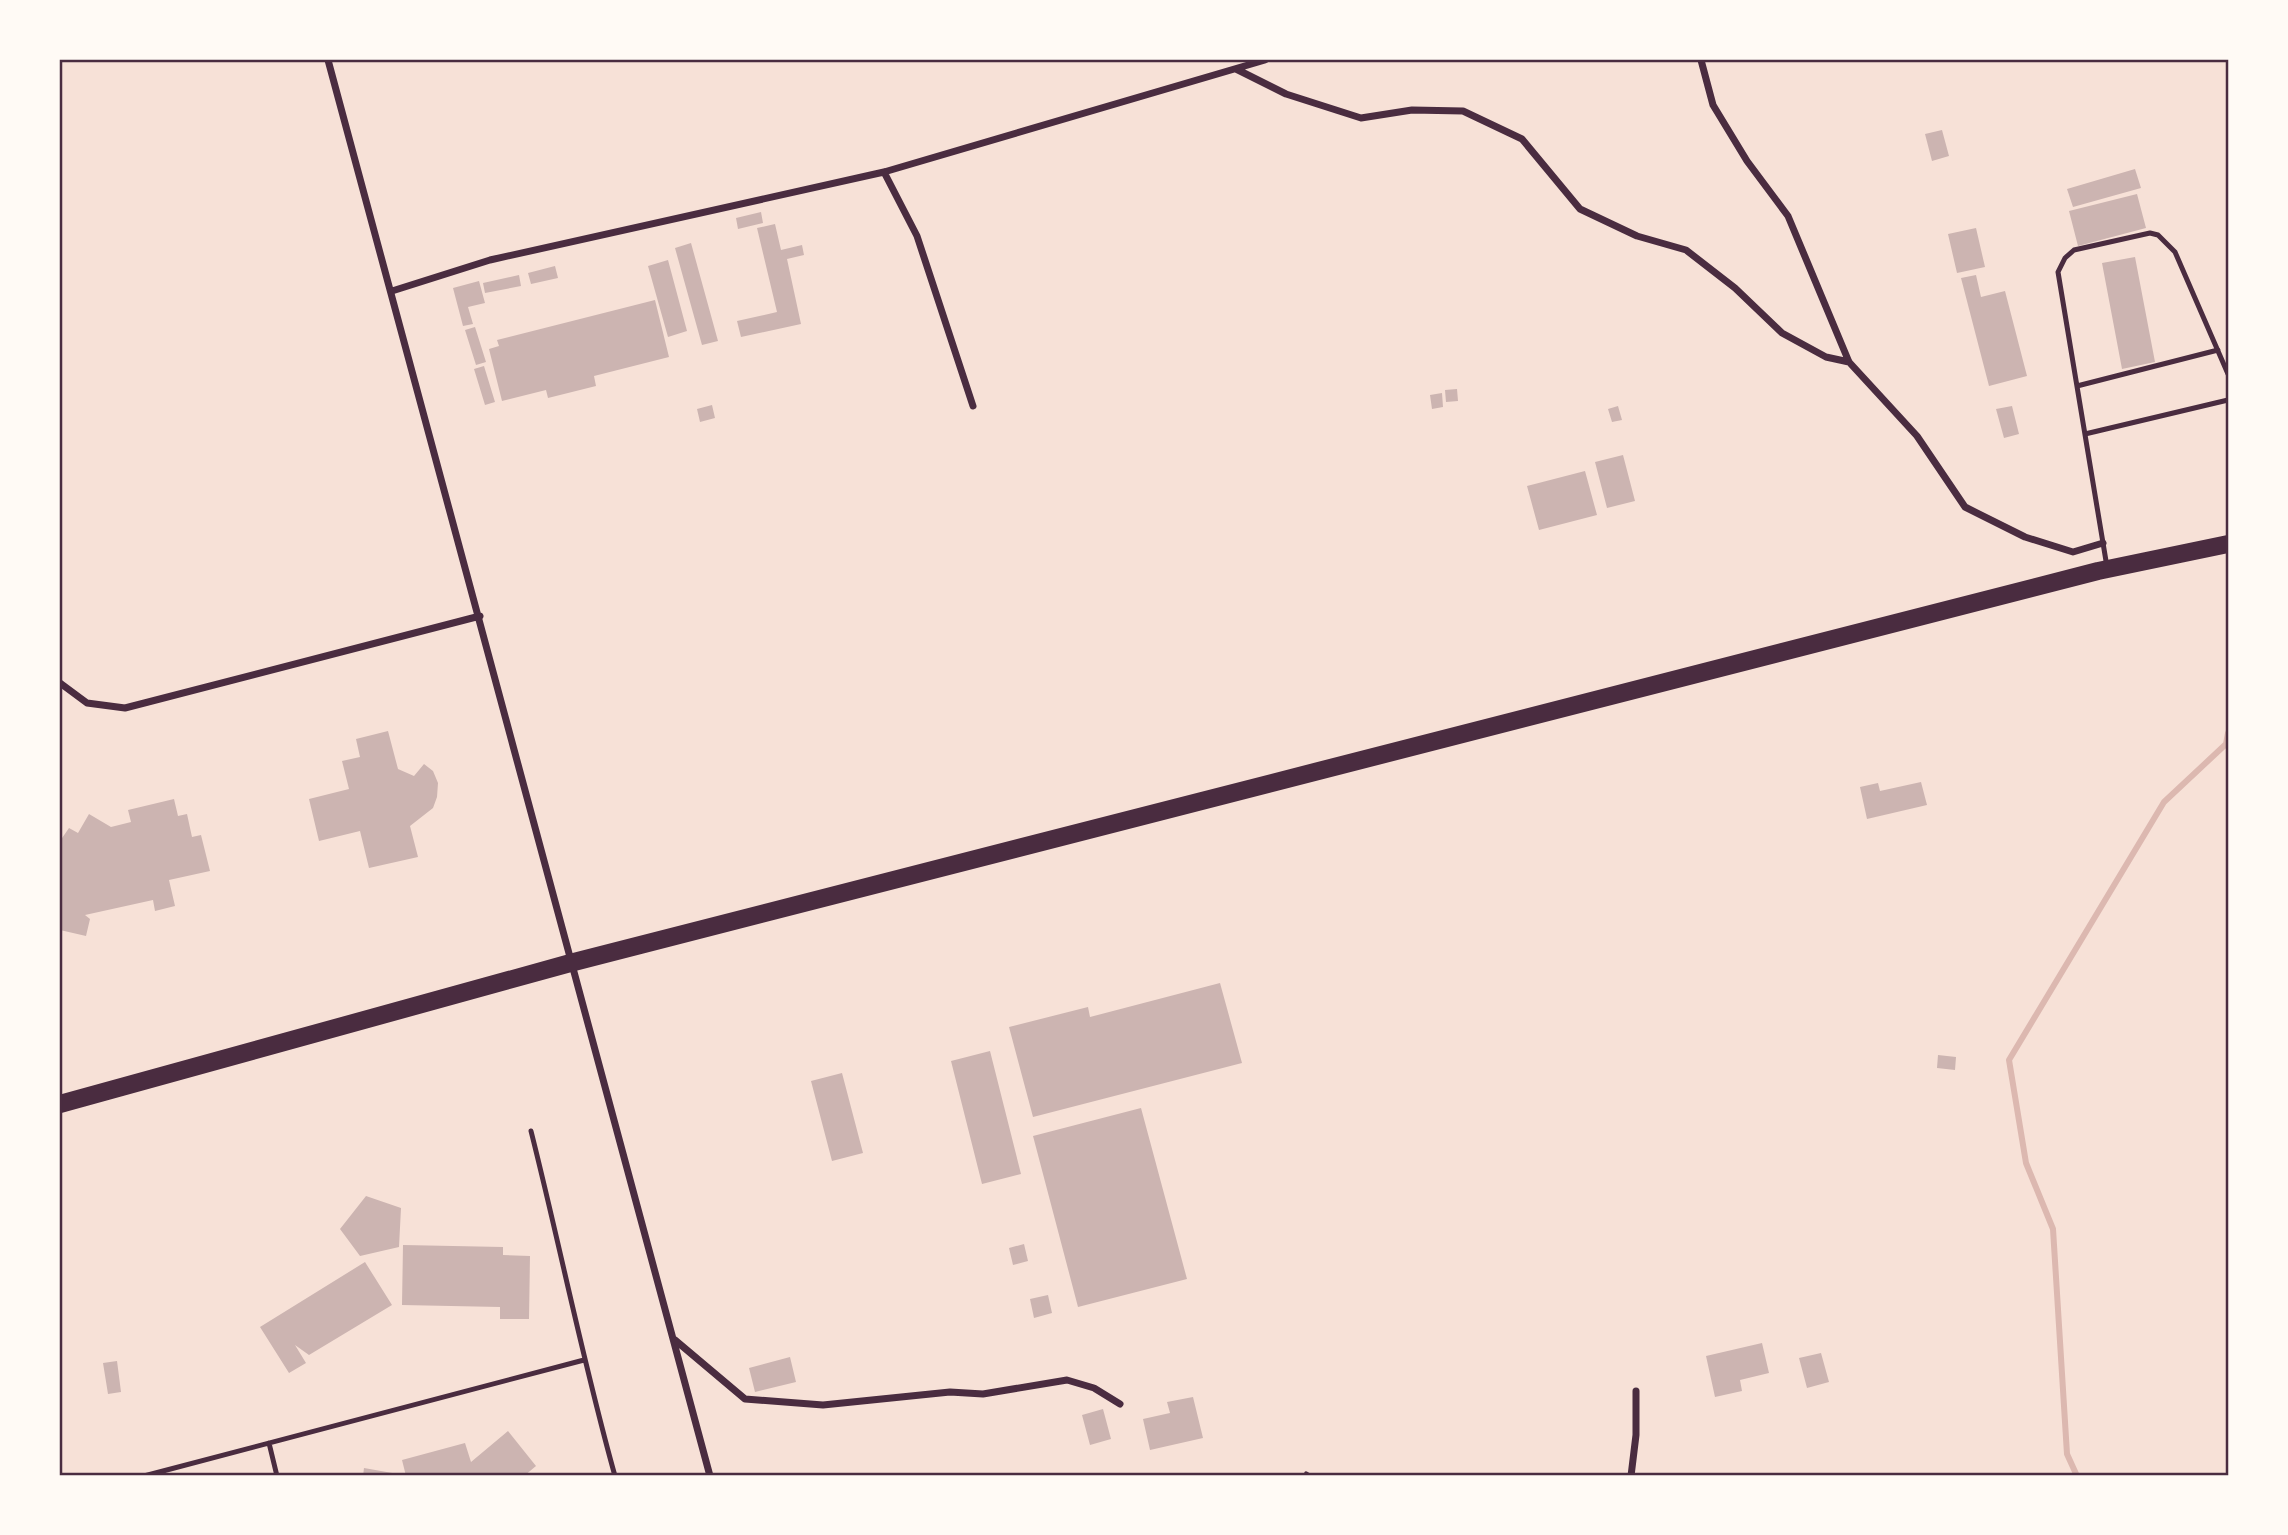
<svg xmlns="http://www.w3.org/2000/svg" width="2288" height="1535" font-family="Montserrat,sans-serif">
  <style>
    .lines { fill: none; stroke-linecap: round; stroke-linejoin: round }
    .stream { stroke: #dcb8b0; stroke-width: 6 }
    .building { fill: #ccb4b1 }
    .path { stroke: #4a2c40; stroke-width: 3.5 }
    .service { stroke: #4a2c40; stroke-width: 5 }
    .minor { stroke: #4a2c40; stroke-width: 7 }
    .trunk { stroke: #4a2c40; stroke-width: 18 }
    .neatline { fill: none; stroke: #4a2c40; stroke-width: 2.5 }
  </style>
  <rect width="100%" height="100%" fill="#f7e1d7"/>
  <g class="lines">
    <path class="stream" d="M2077,1476l-10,-22 -14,-225 -27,-66 -17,-103 155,-258 62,-58 2,-11"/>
  </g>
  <path class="building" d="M1942,130l7,26 -17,5 -7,-27z
    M2135,169l6,19 -68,19 -6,-18z
    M2137,194l9,34 -68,18 -9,-35z
    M761,212l2,11 -25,6 -2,-11z
    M775,224l6,26 21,-5 2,10 -17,4 14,65 -60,13 -4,-16 40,-9 -20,-84z
    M1976,228l9,39 -28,6 -9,-39z
    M691,243l27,98 -16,4 -27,-97z
    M2135,257l20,105 -33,7 -20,-106z
    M668,260l19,71 -19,6 -20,-71z
    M555,266l3,12 -27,6 -3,-11z
    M519,275l2,11 -36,7 -2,-10z
    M1976,275l5,22 24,-6 22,85 -38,10 -28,-108z
    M479,281l6,22 -17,4 5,17 -10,2 -10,-38z
    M655,300l14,57 -75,19 2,10 -48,12 -2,-8 -44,11 -13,-52 10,-3 -2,-6z
    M475,327l11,35 -10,3 -11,-35z
    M484,366l11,36 -10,3 -11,-36z
    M1457,389l1,12 -12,1 -1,-12z
    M1442,393l1,14 -11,2 -2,-14z
    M712,405l3,13 -15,4 -3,-13z
    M1618,406l4,14 -10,2 -4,-13z
    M2012,406l7,28 -15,4 -8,-29z
    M1623,455l12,46 -28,7 -12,-46z
    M1585,471l12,44 -58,15 -12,-44z
    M388,731l10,38 16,7 10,-12 9,7 5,12 -1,14 -4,11 -23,18 8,31 -49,11 -9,-37 -41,10 -10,-42 40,-10 -7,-28 18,-4 -4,-18z
    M1921,782l6,23 -60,14 -7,-32 18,-4 2,8z
    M174,799l4,17 9,-2 5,23 9,-2 9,36 -41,9 6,26 -20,5 -2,-11 -68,15 5,4 -4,17 -26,-6v-89l9,-13 9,5 11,-19 22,13 20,-5 -3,-12z
    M1220,983l22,80 -209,54 -24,-90 79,-20 2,10z
    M990,1051l31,123 -39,10 -31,-123z
    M1938,1055l18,2 -1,13 -18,-2z
    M842,1073l21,80 -31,8 -21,-80z
    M1141,1108l46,171 -109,28 -45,-171z
    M366,1196l35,12 -2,39 -39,9 -20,-27z
    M1024,1244l4,17 -15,4 -4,-17z
    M403,1245l100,2v8l27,1 -1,63h-29v-12l-98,-2z
    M365,1262l27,43 -83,50 -14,-10 11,18 -17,10 -29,-46z
    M1048,1295l4,18 -18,5 -4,-19z
    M1762,1343l7,30 -29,7 2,11 -27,6 -9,-41z
    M1821,1353l8,29 -22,6 -8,-30z
    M790,1357l6,25 -41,10 -6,-24z
    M117,1361l4,31 -13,2 -5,-31z
    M1193,1397l10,41 -53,12 -7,-31 27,-6 -3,-11z
    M1103,1409l8,30 -21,6 -8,-30z
    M508,1431l28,35 -12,10h-118l-4,-16 63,-17 6,19z
    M364,1468l34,6v2h-35z"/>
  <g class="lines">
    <path class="path" d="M1306,1473l5,3"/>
    <path class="service" d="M2077,386l141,-36
      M2085,434l143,-34
      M2107,567l-49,-295 7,-14 9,-8 76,-17 8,2 17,17 53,122
      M531,1131c29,115 52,231 84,345
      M269,1443l8,33
      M144,1476l440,-116"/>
    <path class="minor" d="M328,60l382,1416
      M1701,60l12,45 34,56 41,55 61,146 68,74 48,71 60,30 48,15 30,-9
      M1236,69l50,25 75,24 51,-8 51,1 59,28 58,70 57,27 49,14 49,38 47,45 44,24 23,5
      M884,172l33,64 56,170
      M392,291l98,-31 394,-88 381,-112
      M60,683l27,20 38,5 355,-92
      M675,1340l70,59 78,6 127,-13 33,2 84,-14 27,8 26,16
      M1631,1476l5,-41v-44"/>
    <path class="trunk" d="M60,1104l514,-142 1524,-391 130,-27"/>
  </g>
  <rect width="2288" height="1535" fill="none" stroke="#fffaf5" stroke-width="122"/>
  <rect x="61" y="61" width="2166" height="1413" class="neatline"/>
</svg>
